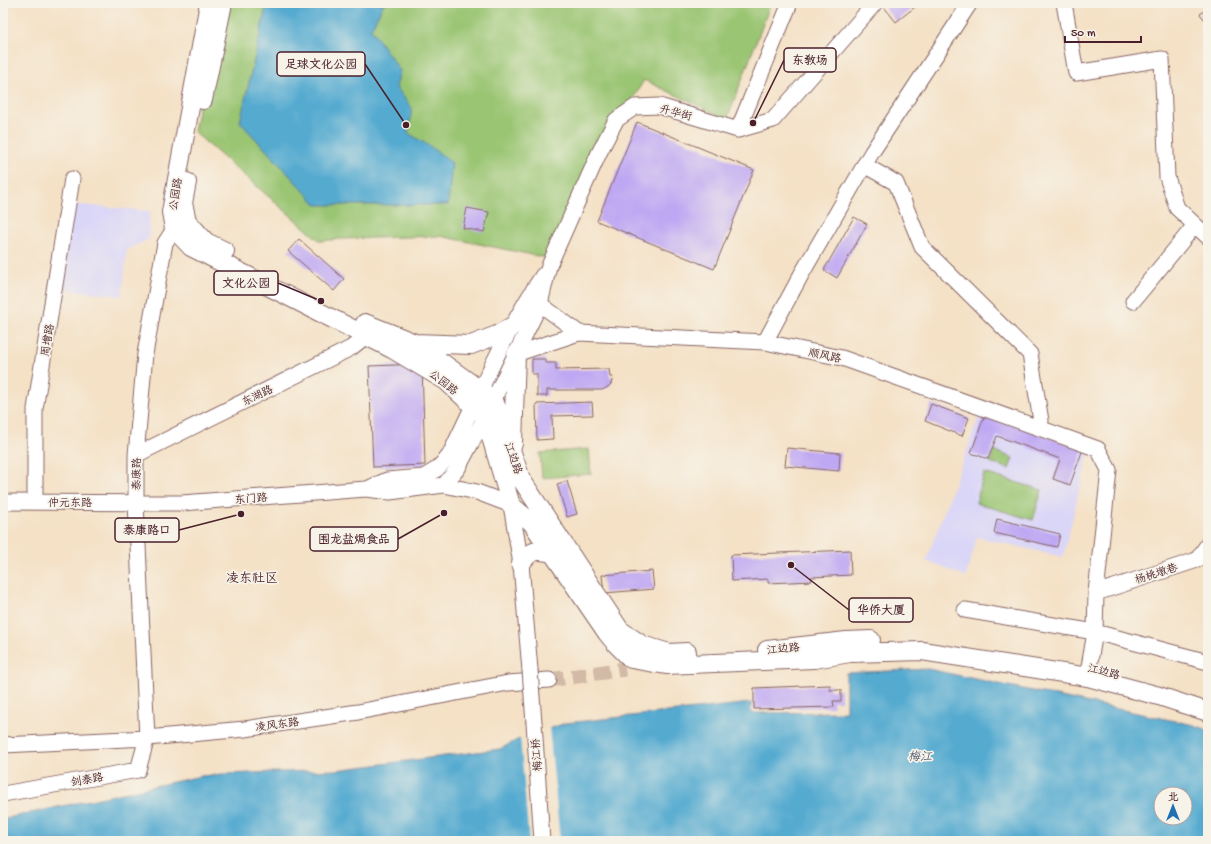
<svg xmlns="http://www.w3.org/2000/svg" width="1211" height="844" font-family="'Gochi Hand','LXGW WenKai TC',sans-serif">
  <style>
    .built { fill: #dad6f7 }
    .green { fill: #9ac572; stroke: #72724e }
    .water { fill: #54aad0; stroke: #4f647e; fill-rule: evenodd }
    .pier { fill: #f4e1c6 }
    .building { fill: #bfa8f3 }
    .lines { fill: none; stroke-linecap: round; stroke-linejoin: round }
    .minor-tunnel { stroke: #d2baa7; stroke-width: 15; stroke-dasharray: 15 8; stroke-linecap: butt }
    .minor-casing { stroke: #866361; stroke-width: 17 }
    .major-casing { stroke: #866361; stroke-width: 20 }
    .minor { stroke: #fff; stroke-width: 15 }
    .major { stroke: #fff; stroke-width: 18 }
    .minor-bridge-casing { stroke: #866361; stroke-width: 17; stroke-linecap: butt }
    .minor-bridge { stroke: #fff; stroke-width: 15 }
    .labels { text-anchor: middle; stroke-width: 3.5; stroke-linejoin: round; paint-order: stroke }
    .street-label { font-size: 11px; fill: #4a1f2b; stroke: #f7f3e8 }
    .water-label { font-size: 12px; font-style: italic; fill: #4e576d; stroke: #f7f3e8 }
    .quarter-label { font-size: 13px; fill: #4a1f2b; stroke: #f7f3e8 }
    .leader { fill: none; stroke: #4a1f2b; stroke-width: 1.5 }
    .callout-dot { fill: #4a1f2b; stroke: #f7f3e8; stroke-width: 1.5 }
    .callout { fill: #f7f3e8; stroke: #4a1f2b; stroke-width: 1.5 }
    .callout-label { font-size: 12px; text-anchor: middle; font-weight: bold; fill: #4a1f2b }
  </style>
  <rect width="100%" height="100%" fill="#f7f3e8"/>
  <filter id="ink" filterUnits="userSpaceOnUse"><feTurbulence type="fractalNoise" baseFrequency=".025" numOctaves="2"/><feDisplacementMap in="SourceGraphic" scale="8" xChannelSelector="R" yChannelSelector="G"/><feConvolveMatrix kernelMatrix="1 2 1 2 8 2 1 2 1" color-interpolation-filters="sRGB"/></filter>
  <filter id="wash" filterUnits="userSpaceOnUse"><feTurbulence type="fractalNoise" baseFrequency=".012" numOctaves="4" result="noise"/><feDisplacementMap in="SourceGraphic" scale="16" xChannelSelector="R" yChannelSelector="G"/><feGaussianBlur stdDeviation="0.9" result="paint"/><feColorMatrix in="noise" values="0 0 0 0 0 0 0 0 0 0 0 0 0 0 0 0 0 1.4 0 .05"/><feComposite in="paint" operator="in"/></filter>
  <g filter="url(#wash)">
    <rect width="100%" height="100%" fill="#f4e1c6"/>
    <path class="built" d="M69,204l81,7 -1,28 -22,11 -5,46 -67,-8z
      M980,414l109,37 -26,106 -86,-20 -11,40 -40,-16z"/>
    <path class="green" d="M218,3h553l-44,116 -83,-39 -39,65 -53,114 -112,-23 -100,3 -20,2 -126,-109z
      M589,449l2,25 -49,4 -2,-25z
      M994,451l19,7 -4,11 -19,-7z
      M984,473l58,17 -9,30 -57,-17z"/>
    <path class="water" d="M267,3h117l-13,26 29,42 -4,16 16,21 -4,25 23,14 21,16 -4,42h-131l-77,-83z
      M928,669l266,56 14,5v111h-1205v-22l198,-43 22,-2 113,-4 164,-21 21,-11 45,-15 185,-20v10l95,-1v-39zM1161,794h24v24h-24z"/>
    <path class="pier" d="M549,727l11,114h-31l-9,-105z"/>
    <g id="blocks">
      <path class="building" d="M889,3h31l-24,19 -12,-15z
        M1202,3h6v13l-4,3 -4,-5 7,-5z
        M637,122l117,48 -40,99 -117,-48z
        M467,208l22,4 -5,20 -21,-4z
        M854,217l13,7 -30,54 -13,-8z
        M299,239l45,40 -10,12 -46,-40z
        M532,359h13v4h11v7l53,-1 1,8h3l-2,7 -3,3 -6,3h-55v6h-10v-22h-5z
        M422,364l3,101 -52,2 -4,-101z
        M592,402l1,13 -41,1 1,23 -16,1 -1,-36z
        M931,404l38,14 -7,18 -37,-15z
        M985,414l98,35 -13,36 -17,-6 7,-20 -63,-23 -9,23 -17,-6z
        M787,448l53,5 -1,18 -54,-5z
        M567,481l10,33 -10,3 -10,-33z
        M997,519l63,15 -3,13 -63,-14z
        M850,550l1,25 -40,2 1,4 -44,2v-4l-36,2 -1,-26z
        M652,571l2,18 -50,4 -2,-18z
        M830,685v5h11v11h-8l1,6 -80,2v-21z"/>
    </g>
  </g>
  <g filter="url(#ink)">
    <use href="#blocks" fill-opacity="0" stroke="#866361" stroke-width="1"/>
    <g class="lines">
      <path class="minor-tunnel" d="M549,680l76,-11"/>
      <g class="minor-casing">
        <path id="minor" d="M1064,3l12,70 86,-14 5,118 10,31 31,29
          M738,130l35,-10 102,-117
          M864,165l32,18 26,64 108,107 11,67
          M1133,301l62,-76
          M540,304l39,29
          M765,342l36,-67 71,-123 98,-149
          M516,354l63,-21 186,9 77,16 256,91 11,21 -13,123 -1,39 -6,35
          M136,455l215,-107 15,-12 5,-9
          M444,485l14,-17 27,-51 55,-113 9,-38 50,-113 17,-33 19,-13 24,-1 79,24 52,-127
          M367,489l20,-9 37,-3 13,-8 12,-13c30,-61 56,-125 94,-181
          M3,502l179,1 184,-14 24,3 54,-7 33,7 34,13 10,59 9,106
          M35,502v-93l37,-230
          M1096,593l101,-33 11,-16
          M965,610l130,22 113,30
          M534,723l8,118
          M3,745l144,-7 98,-9 113,-17 150,-29 41,-3
          M3,794l135,-24 9,-32 -11,-235v-48l9,-101 20,-111 9,-14 9,-5"/>
      </g>
      <g class="major-casing">
        <path id="major" d="M209,3l-38,209 3,17 17,18 201,102 54,32 39,36 26,88 21,18 75,110 9,11 15,15 35,6 148,-6 36,-6 72,-2 166,26 71,19 49,16
          M203,100l20,-97
          M187,182l-4,21 4,18 19,21 19,9
          M365,323l50,20 79,57 27,79 99,151 22,15 27,8 18,-1
          M415,343l56,2 26,-10 17,-10
          M513,444l3,-90
          M521,564c9,-14 15,-15 31,-11
          M767,650l79,-9 25,-1"/>
      </g>
      <use href="#minor" class="minor"/>
      <use href="#major" class="major"/>
      <g class="minor-bridge-casing">
        <path id="minor-bridge" d="M530,670l4,53"/>
      </g>
      <use href="#minor-bridge" class="minor-bridge"/>
    </g>
  </g>
  <g class="labels">
    <g class="street-label">
      <text transform="translate(676 112) rotate(15)" y="4">升华街</text>
      <text transform="translate(175 194) rotate(-81)" y="4">公园路</text>
      <text transform="translate(47 340) rotate(-81)" y="4">周增路</text>
      <text transform="translate(825 355) rotate(12)" y="4">顺风路</text>
      <text transform="translate(444 382) rotate(38)" y="4">公园路</text>
      <text transform="translate(257 395) rotate(-26)" y="4">东湖路</text>
      <text transform="translate(514 458) rotate(71)" y="4">江边路</text>
      <text transform="translate(136 474) rotate(-90)" y="4">泰康路</text>
      <text transform="translate(251 498) rotate(-4)" y="4">东门路</text>
      <text x="70" y="506">仲元东路</text>
      <text transform="translate(1156 573) rotate(-18)" y="4">杨桃墩巷</text>
      <text transform="translate(783 648) rotate(-6)" y="4">江边路</text>
      <text transform="translate(1104 671) rotate(14)" y="4">江边路</text>
      <text transform="translate(277 724) rotate(-8)" y="4">凌风东路</text>
      <text transform="translate(536 755) rotate(-94)" y="4">梅江桥</text>
      <text transform="translate(87 779) rotate(-10)" y="4">剑泰路</text>
    </g>
    <g class="water-label">
      <text x="920" y="760">梅江</text>
    </g>
    <g class="quarter-label">
      <text x="252" y="582">凌东社区</text>
    </g>
  </g>
  <path class="leader" d="M753 123L784 60M406 125L365 64M321 301L278 283M241 514L179 530M444 513L398 539M791 565L849 610"/>
  <g class="callout-dot">
    <circle cx="753" cy="123" r="4"/>
    <circle cx="406" cy="125" r="4"/>
    <circle cx="321" cy="301" r="4"/>
    <circle cx="241" cy="514" r="4"/>
    <circle cx="444" cy="513" r="4"/>
    <circle cx="791" cy="565" r="4"/>
  </g>
  <g class="callout">
    <rect x="784" y="48" width="52" height="24" rx="4"/>
    <rect x="277" y="52" width="88" height="24" rx="4"/>
    <rect x="214" y="271" width="64" height="24" rx="4"/>
    <rect x="115" y="518" width="64" height="24" rx="4"/>
    <rect x="310" y="527" width="88" height="24" rx="4"/>
    <rect x="849" y="598" width="64" height="24" rx="4"/>
  </g>
  <g class="callout-label">
    <text x="810" y="64">东教场</text>
    <text x="321" y="68">足球文化公园</text>
    <text x="246" y="287">文化公园</text>
    <text x="147" y="534">泰康路口</text>
    <text x="354" y="543">围龙盐焗食品</text>
    <text x="881" y="614">华侨大厦</text>
  </g>
  <rect width="1211" height="844" fill="none" stroke="#f7f3e8" stroke-width="16"/>
  <g transform="translate(1173 806)"><circle r="19" fill="#f7f3e8" stroke="#b29e9c"/>
  <path d="M0-3L7 15L0 10L-7 15Z" fill="#1f6fb2"/>
  <text y="-6" font-size="11" font-weight="bold" text-anchor="middle" fill="#4a1f2b">北</text>
  </g>
  <path d="M1065 36v6h76v-6" fill="none" stroke="#4a1f2b" stroke-width="2"/>
  <text x="1071" y="36" font-size="12" fill="#4a1f2b" stroke="#f7f3e8" stroke-width="3" paint-order="stroke">50 m</text>
</svg>
